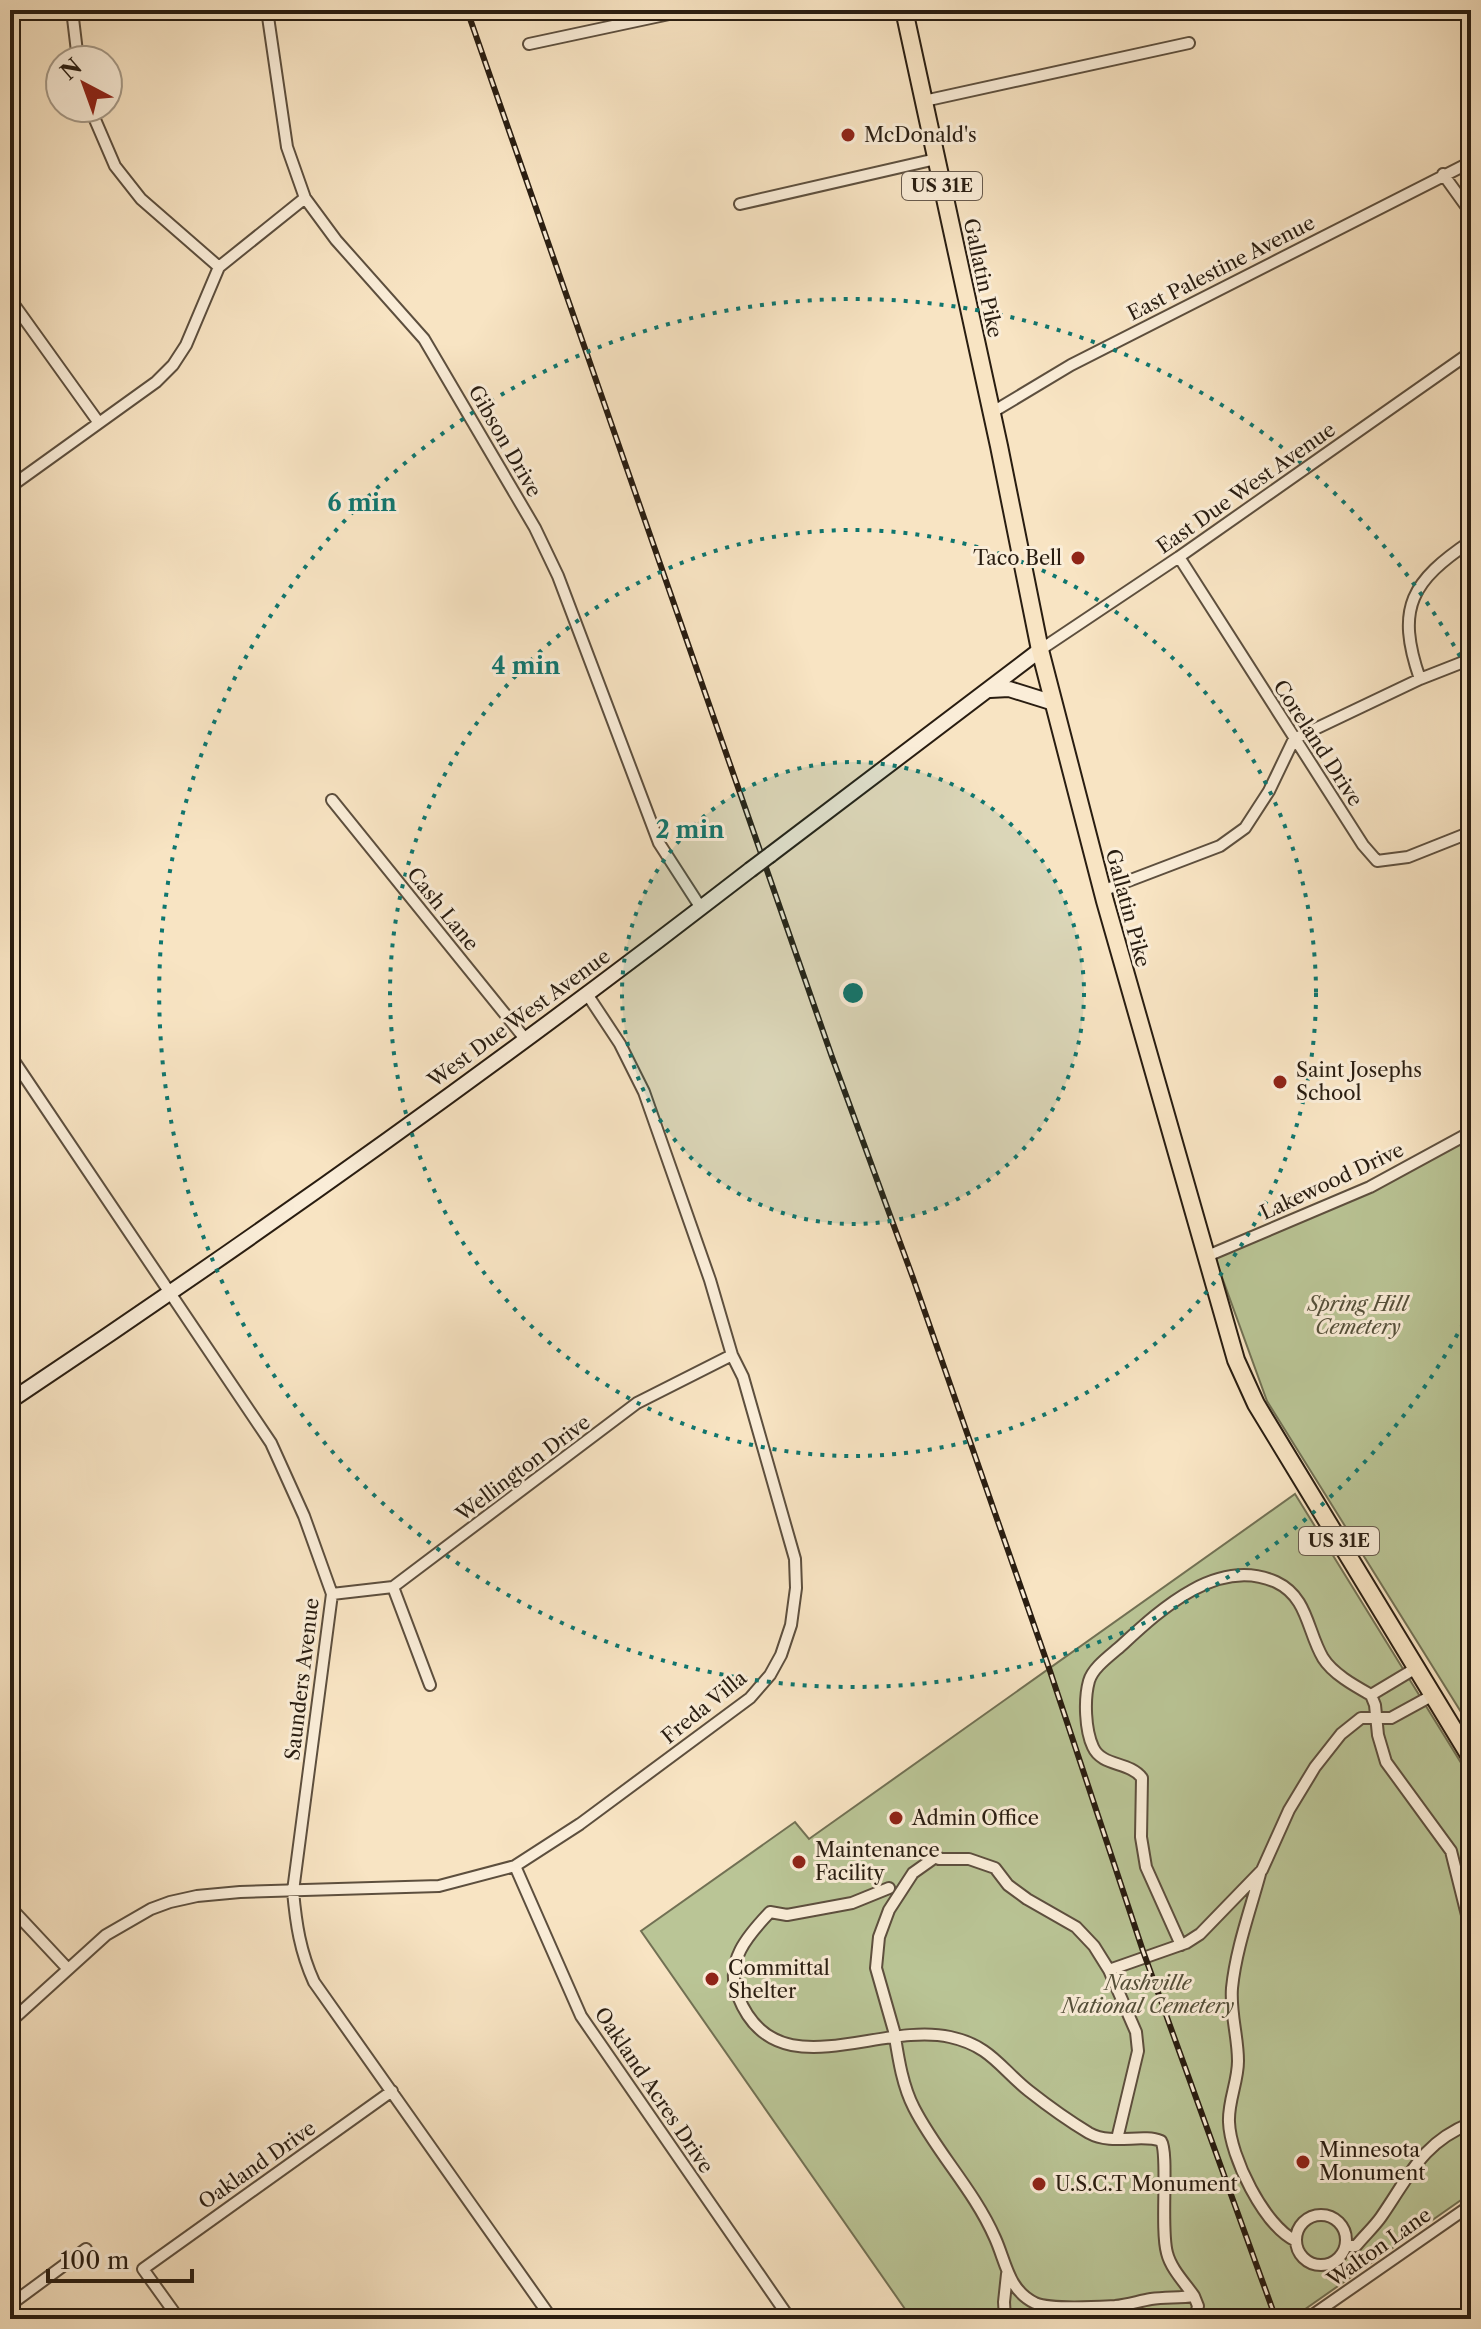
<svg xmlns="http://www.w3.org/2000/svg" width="1481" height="2329" font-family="'Libre Caslon Text',serif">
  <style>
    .green { fill: #bac596; stroke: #727154; stroke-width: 2 }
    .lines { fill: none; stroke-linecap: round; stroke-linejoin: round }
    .minor-casing { stroke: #5d4f3e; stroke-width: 14 }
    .secondary-casing { stroke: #291d11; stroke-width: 18 }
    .primary-casing { stroke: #291d11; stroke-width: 20 }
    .minor { stroke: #faedd8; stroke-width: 10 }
    .secondary { stroke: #faedd8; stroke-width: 14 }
    .primary { stroke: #f8e4c3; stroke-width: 16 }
    .rail-casing { stroke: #291d11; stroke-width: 6 }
    .rail { stroke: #faedd8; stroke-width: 3; stroke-dasharray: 9; stroke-linecap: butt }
    .secondary-bridge-casing { stroke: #291d11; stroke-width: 18; stroke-linecap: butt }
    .secondary-bridge { stroke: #faedd8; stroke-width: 14 }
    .ring { fill: none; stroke: #0f766e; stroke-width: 4; stroke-dasharray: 4 8 }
    .poi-dot { fill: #8f2418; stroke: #faedd8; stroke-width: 3 }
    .labels { text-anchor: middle; stroke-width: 6; stroke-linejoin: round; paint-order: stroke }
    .shield { fill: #faedd8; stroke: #685b4d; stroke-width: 2 }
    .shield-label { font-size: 18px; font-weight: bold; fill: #291d11 }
    .poi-label { font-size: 20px; fill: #291d11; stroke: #faedd8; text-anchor: start }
    .street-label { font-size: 20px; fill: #291d11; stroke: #faedd8 }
    .park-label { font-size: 20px; font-style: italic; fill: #544f39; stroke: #faedd8 }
    .centre { fill: #0f766e; stroke: #faedd8; stroke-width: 4 }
    .ring-label { font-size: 24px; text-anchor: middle; font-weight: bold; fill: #0f766e; stroke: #faedd8; stroke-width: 6; stroke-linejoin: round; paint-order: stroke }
  </style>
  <rect width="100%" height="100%" fill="#f8e4c3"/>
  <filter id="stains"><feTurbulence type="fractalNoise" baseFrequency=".0025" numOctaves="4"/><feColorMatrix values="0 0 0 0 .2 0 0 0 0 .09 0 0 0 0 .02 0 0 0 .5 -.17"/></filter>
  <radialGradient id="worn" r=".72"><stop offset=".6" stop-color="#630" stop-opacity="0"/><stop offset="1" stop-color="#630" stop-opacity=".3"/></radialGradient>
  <path class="green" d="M1471,1136v592l-204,-327 -52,-143z
    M1295,1494l176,285v414l-180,126h-379l-271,-388 154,-109 14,17z"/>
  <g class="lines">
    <g class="minor-casing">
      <path id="minor" d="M72,10l6,50
        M267,10l20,137 18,51 31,42 88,99 111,189 23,48 101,267 42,65
        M10,14l45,-4
        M529,44l159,-34
        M924,101l265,-58
        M90,108l25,58 26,33 78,68
        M1443,174l28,39
        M740,204l196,-45
        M10,299l89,124
        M991,413l80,-48 400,-203
        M10,487l146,-105 17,-17 13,-20 33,-78 86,-69
        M1179,557l184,288 14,16 31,-4 63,-25
        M1040,650l139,-93 292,-205
        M1420,679c-25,-72 -8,-98 51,-138
        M332,800l194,240
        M1102,891l118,-45 25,-18 24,-37 25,-52 126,-60 51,-20
        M10,1055l261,388 33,73 28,78 -39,297c3,33 7,60 21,91l238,337
        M1205,1257l165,-70 101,-55
        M393,1587l37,98
        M332,1594l61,-7 244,-184 95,-48
        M1371,1695l45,-27
        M515,1866l66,150 209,303
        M1260,1874c-10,37 -24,75 -28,114 -2,25 6,48 6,73 0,21 -10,40 -9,61 1,34 35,104 67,119
        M889,1888l-37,15 -65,12 -17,-3c-22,23 -46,50 -32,84 37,95 139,25 212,41 41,9 50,31 79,54 19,15 40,30 60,42 23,13 53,0 72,8 8,12 -1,87 6,112 4,16 18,30 27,43 -15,2 -29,1 -43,3 -12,2 -24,6 -36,7 -19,1 -64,4 -80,-3 -27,-13 -29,-41 -40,-65 -21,-48 -58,-85 -81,-130 -12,-23 -16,-52 -20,-77l-18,-63 3,-31 10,-27 24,-37 24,-17 2,3h30l26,9 13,17 19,14 49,28 18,19 15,24 77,-27 14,-9 62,-64 27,-60 26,-43 26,-33 20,-16h30l42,-23
        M10,1907l58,62
        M1181,1945l-35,-78 -5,-30 1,-59c-13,-17 -40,-11 -49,-31 -8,-17 -9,-48 -4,-66 4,-14 22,-26 33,-36 39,-36 96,-89 154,-63 32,15 31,49 47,76 10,16 32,28 48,37l4,10 3,30 8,27 65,89 20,80
        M1109,1970l27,62 2,19 -21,88
        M10,2022l96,-87 45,-26 19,-7 27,-6 43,-4 199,-6 76,-20 65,-42 170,-126 20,-23 11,-20 10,-30 5,-37 -1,-29 -52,-182 -11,-22 -22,-75 -66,-188 -24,-48 -33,-50
        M1296 2240a25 25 0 1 1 50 0a25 25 0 1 1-50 0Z
        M1346,2246h10c8,-10 18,-19 25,-29 28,-40 40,-74 90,-94
        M1194,2296l4,10 -3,13
        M10,2305l76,-56
        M179,2319l-36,-50 249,-178
        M1005,2319l-1,-17 3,-28
        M1307,2319l164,-114"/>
    </g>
    <g class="secondary-casing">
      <path id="secondary" d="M990,690l19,-1 45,14
        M770,855l270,-205
        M10,1401c252,-168 500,-345 740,-531"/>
    </g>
    <g class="primary-casing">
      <path id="primary" d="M904,10l95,436 41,204 65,251 131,459 20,44 215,354"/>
    </g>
    <use href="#minor" class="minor"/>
    <use href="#secondary" class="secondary"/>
    <use href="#primary" class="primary"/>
    <g class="rail-casing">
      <path id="rail" d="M467,10l365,1047 81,221 137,393 93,280 133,368"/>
    </g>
    <use href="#rail" class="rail"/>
    <g class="secondary-bridge-casing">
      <path id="secondary-bridge" d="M750,870l20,-15"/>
    </g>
    <use href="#secondary-bridge" class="secondary-bridge"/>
  </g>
  <circle cx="853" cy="993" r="231" fill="#0f766e" fill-opacity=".12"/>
  <g class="ring">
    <circle cx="853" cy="993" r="231"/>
    <circle cx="853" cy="993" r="463"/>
    <path d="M1469 1313A694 694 0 1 1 1469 673"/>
  </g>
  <g class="poi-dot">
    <circle cx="848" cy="135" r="8"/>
    <circle cx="1078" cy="558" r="8"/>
    <circle cx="1280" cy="1082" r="8"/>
    <circle cx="896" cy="1818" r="8"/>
    <circle cx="799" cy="1862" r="8"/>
    <circle cx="712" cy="1979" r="8"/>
    <circle cx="1303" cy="2162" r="8"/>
    <circle cx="1039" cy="2184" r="8"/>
  </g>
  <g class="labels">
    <g class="shield">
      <rect x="902" y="172" width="80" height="28" rx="6"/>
      <rect x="1299" y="1527" width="80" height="28" rx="6"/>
    </g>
    <g class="shield-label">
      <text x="942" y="192">US 31E</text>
      <text x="1339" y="1547">US 31E</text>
    </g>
    <g class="poi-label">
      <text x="864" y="142">McDonald's</text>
      <text x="1062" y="565" text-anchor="end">Taco Bell</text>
      <text x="1296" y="1077">Saint Josephs<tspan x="1296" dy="23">School</tspan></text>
      <text x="912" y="1825">Admin Office</text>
      <text x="815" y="1857">Maintenance<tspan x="815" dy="23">Facility</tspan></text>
      <text x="728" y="1975">Committal<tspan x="728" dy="23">Shelter</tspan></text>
      <text x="1319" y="2157">Minnesota<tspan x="1319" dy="23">Monument</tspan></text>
      <text x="1055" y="2191">U.S.C.T Monument</text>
    </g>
    <g class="street-label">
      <text transform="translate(1221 268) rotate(-27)" y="7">East Palestine Avenue</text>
      <text transform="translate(983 278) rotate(78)" y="7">Gallatin Pike</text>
      <text transform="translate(505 441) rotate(60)" y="7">Gibson Drive</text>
      <text transform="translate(1246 488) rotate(-35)" y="7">East Due West Avenue</text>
      <text transform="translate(1318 743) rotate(57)" y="7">Coreland Drive</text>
      <text transform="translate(1128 908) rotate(75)" y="7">Gallatin Pike</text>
      <text transform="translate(443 909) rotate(51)" y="7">Cash Lane</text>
      <text transform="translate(519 1018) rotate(-36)" y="7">West Due West Avenue</text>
      <text transform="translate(1332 1181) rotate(-25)" y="7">Lakewood Drive</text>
      <text transform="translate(523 1468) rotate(-37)" y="7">Wellington Drive</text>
      <text transform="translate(302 1679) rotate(-83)" y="7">Saunders Avenue</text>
      <text transform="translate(704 1707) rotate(-39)" y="7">Freda Villa</text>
      <text transform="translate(654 2090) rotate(56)" y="7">Oakland Acres Drive</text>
      <text transform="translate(257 2165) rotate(-35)" y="7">Oakland Drive</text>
      <text transform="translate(1379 2247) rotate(-35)" y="7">Walton Lane</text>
    </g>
    <g class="park-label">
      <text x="1358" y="1311">Spring Hill<tspan x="1358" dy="23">Cemetery</tspan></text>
      <text x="1148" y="1990">Nashville<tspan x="1148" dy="23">National Cemetery</tspan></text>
    </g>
  </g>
  <circle cx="853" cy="993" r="12" class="centre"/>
  <g class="ring-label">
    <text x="362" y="511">6 min</text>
    <text x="526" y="674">4 min</text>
    <text x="690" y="838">2 min</text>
  </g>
  <rect width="1481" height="2329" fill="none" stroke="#f8e4c3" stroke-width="40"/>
  <rect x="12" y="12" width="1457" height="2305" fill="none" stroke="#291d11" stroke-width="4"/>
  <rect x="20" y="20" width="1441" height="2289" fill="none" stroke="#291d11" stroke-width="2"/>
  <g transform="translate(84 84) rotate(319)"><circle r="38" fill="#faedd8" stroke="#a69a88" stroke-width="2"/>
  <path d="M0-6L14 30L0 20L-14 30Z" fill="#8f2418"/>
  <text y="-12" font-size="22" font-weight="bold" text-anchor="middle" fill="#291d11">N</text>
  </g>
  <path d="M48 2269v12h144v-12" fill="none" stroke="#291d11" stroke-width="4"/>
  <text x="60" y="2269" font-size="24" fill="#291d11" stroke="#faedd8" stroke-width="6" paint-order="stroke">100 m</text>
  <rect width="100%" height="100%" filter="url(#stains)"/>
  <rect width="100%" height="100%" fill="url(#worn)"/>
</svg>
